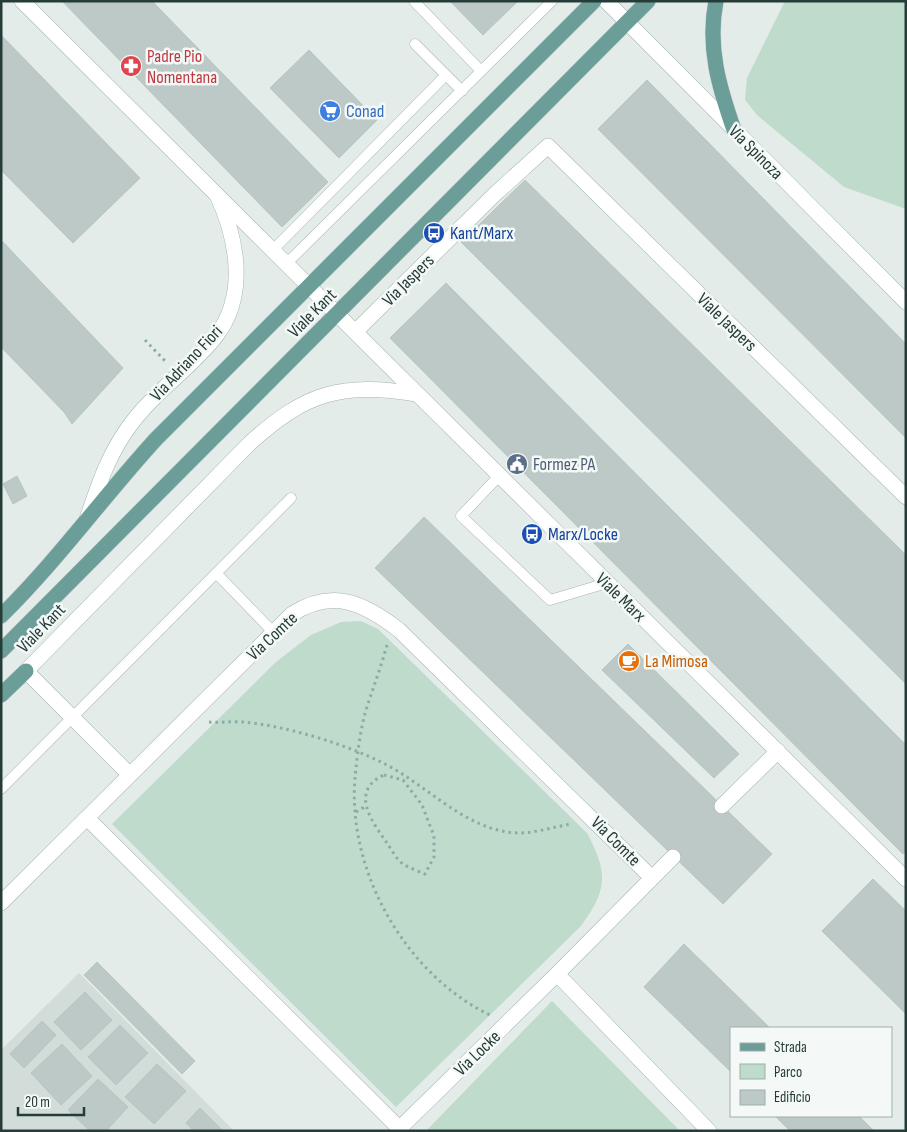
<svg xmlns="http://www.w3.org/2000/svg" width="907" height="1132" font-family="'Sofia Sans Condensed',sans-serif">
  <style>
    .built { fill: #d2dcd9 }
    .green { fill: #bedbcb }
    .building { fill: #bcc9c6; stroke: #b6c5c1 }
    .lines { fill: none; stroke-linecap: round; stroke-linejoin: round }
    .street-tunnel { stroke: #bec9c7; stroke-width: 15; stroke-dasharray: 15 8; stroke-linecap: butt }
    .lane-casing { stroke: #a7b4b1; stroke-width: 11 }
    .street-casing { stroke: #a7b4b1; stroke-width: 16 }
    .secondary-casing { stroke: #a3b7b3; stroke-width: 16 }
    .primary-casing { stroke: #c2c8c8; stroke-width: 16 }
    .path { stroke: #87ada7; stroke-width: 3; stroke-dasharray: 2.5 4; stroke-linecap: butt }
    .lane { stroke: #fff; stroke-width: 10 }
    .street { stroke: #fff; stroke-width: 15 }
    .secondary { stroke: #fff; stroke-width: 15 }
    .primary { stroke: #6c9e99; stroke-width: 15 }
    .labels { text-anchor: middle; stroke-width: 5; stroke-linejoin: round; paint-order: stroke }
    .health-label { font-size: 18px; fill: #be3a42; stroke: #f4f9f7; text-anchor: start }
    .shop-label { font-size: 18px; fill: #366cbe; stroke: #f4f9f7; text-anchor: start }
    .street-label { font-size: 18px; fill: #253c39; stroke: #f4f9f7 }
    .transit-label { font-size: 18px; fill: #164399; stroke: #f4f9f7; text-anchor: start }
    .service-label { font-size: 18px; fill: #4e5e75; stroke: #f4f9f7; text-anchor: start }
    .food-label { font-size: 18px; fill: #c56008; stroke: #f4f9f7; text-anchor: start }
  </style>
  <rect width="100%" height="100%" fill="#e4ecea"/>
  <path class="built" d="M79,973l155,158h-233v-81z"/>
  <path class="green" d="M785,1h121v208l-62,-22 -87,-72 -12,-15 2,-22z
    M361,621l17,8 209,204c21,40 21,56 -6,93l-185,181 -284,-283 164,-162 35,-27 30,-13z
    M552,1001l128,130h-254z"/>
  <path class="building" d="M62,1h90l176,181 -46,45z
    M450,1h68l-35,34z
    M1,35l139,143 -67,65 -72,-73z
    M309,50l68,70 -38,38 -69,-70z
    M647,80l259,264v94l-308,-309z
    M525,180l381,375v129l-445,-442z
    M1,240l122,128 -51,56 -8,-12 -63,-65z
    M446,283l460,462v106l-3,3 -513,-516z
    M17,476l10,20 -14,8 -10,-20z
    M424,517l348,337 -49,50 -348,-336z
    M628,644l111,110 -25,24 -112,-108z
    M873,879l33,32v103l-84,-83z
    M684,944l86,84h-39v44l-87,-85z
    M97,962l98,99 -13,13 -98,-99z
    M85,992l27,28 -31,30 -27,-28z
    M42,1021l14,14 -32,33 -14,-14z
    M120,1025l28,28 -32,32 -28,-28z
    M62,1044l30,32 -31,29 -30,-32z
    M157,1064l29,27 -32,33 -29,-27z
    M98,1079l30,28 -22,24h-16l-22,-21z
    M200,1108l23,23h-29l-8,-8z
    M775,1116h84l15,15h-84z"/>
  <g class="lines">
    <path class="street-tunnel" d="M673,857l49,-51"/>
    <g class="lane-casing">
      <path id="lane" d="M414,1l67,70
        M415,44l47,47
        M273,250l173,-175
        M286,264l266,-263
        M499,476l-38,40 89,84 57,-17
        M216,573l58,60
        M1,789l290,-291"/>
    </g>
    <g class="street-casing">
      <path id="street" d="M627,22l279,280
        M217,195l689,684
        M355,332l139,-137 54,-49 358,351
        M130,775l-104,-104 224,-228c56,-51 92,-61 167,-49
        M722,806l56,-55
        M87,818l312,310
        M1,903l291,-289c41,-26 72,-11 107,16l252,247
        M557,974l152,157
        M397,1131l160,-157 116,-117"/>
    </g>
    <g class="secondary-casing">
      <path id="secondary" d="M22,1l195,194c20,43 31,100 -1,141 -24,31 -58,53 -82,84 -24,30 -35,63 -47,99
        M606,1l21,21"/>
    </g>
    <g class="primary-casing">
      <path id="primary" d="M716,1c-9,46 3,86 18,129
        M1,616c56,-55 102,-119 155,-177l438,-438
        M1,651l647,-650
        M1,695l25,-24"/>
    </g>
    <path class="path" d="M145,340l22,23
      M387,645c-6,22 -14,43 -21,65 -6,21 -9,46 -11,68 -8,93 51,197 135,237
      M209,722c11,1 22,-1 34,0 43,4 99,21 138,40 46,22 84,69 137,71 18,0 35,-6 53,-9
      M384,775l19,5 19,25 12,31v21l-9,17c-7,-3 -16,-6 -22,-10 -6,-4 -12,-15 -16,-21 -15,-21 -38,-52 -3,-68z
      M356,812l10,-6"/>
    <use href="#lane" class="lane"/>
    <use href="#street" class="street"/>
    <use href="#secondary" class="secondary"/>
    <use href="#primary" class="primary"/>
  </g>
  <defs>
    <g id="pharmacy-disc" transform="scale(1.125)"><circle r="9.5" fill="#e0444e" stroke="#f4f9f7"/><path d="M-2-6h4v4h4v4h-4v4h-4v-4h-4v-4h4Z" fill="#fff"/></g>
    <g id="supermarket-disc" transform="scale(1.125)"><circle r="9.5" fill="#3f7fe0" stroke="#f4f9f7"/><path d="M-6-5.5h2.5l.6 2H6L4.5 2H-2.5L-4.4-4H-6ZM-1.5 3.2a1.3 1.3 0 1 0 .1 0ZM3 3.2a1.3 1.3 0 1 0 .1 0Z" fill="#fff"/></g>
    <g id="bus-disc" transform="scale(1.125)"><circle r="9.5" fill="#1a4fb4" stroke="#f4f9f7"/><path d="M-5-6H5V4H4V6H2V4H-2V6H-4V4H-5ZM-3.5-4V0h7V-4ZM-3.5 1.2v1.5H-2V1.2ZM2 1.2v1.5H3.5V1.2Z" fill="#fff"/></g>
    <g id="civic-disc" transform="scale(1.125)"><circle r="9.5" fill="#5c6f8a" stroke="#f4f9f7"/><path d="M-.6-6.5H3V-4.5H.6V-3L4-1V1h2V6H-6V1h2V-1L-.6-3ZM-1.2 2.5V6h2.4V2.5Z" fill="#fff"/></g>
    <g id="cafe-disc" transform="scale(1.125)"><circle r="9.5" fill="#e8710a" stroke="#f4f9f7"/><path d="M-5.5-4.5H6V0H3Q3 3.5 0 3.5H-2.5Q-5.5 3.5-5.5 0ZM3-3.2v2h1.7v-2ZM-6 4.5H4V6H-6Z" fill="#fff"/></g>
  </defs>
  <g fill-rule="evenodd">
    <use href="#pharmacy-disc" x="131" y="66"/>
    <use href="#supermarket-disc" x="330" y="111"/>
    <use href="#bus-disc" x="434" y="233"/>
    <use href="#civic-disc" x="517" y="464"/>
    <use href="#bus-disc" x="532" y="534"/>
    <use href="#cafe-disc" x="629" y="661"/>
  </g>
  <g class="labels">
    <g class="health-label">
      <text x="147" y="62">Padre Pio<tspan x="147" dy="21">Nomentana</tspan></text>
    </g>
    <g class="shop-label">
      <text x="346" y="117">Conad</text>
    </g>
    <g class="street-label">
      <text transform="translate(756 152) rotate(45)" y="6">Via Spinoza</text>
      <text transform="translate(408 280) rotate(-45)" y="6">Via Jaspers</text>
      <text transform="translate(312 313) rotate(-45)" y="6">Viale Kant</text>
      <text transform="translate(727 322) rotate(44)" y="6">Viale Jaspers</text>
      <text transform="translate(186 363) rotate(-47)" y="6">Via Adriano Fiori</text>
      <text transform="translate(621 597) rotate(44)" y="6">Viale Marx</text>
      <text transform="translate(41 628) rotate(-46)" y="6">Viale Kant</text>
      <text transform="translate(272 636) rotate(-43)" y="6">Via Comte</text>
      <text transform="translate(616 841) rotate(45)" y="6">Via Comte</text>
      <text transform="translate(477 1053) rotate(-44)" y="6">Via Locke</text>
    </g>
    <g class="transit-label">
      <text x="450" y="239">Kant/Marx</text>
      <text x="548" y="540">Marx/Locke</text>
    </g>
    <g class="service-label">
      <text x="533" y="470">Formez PA</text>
    </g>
    <g class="food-label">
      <text x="645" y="667">La Mimosa</text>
    </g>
  </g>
  <rect width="907" height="1132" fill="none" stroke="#253c39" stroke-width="5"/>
  <rect x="730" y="1027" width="162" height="90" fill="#f4f9f7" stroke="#a1adab"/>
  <rect x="740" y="1043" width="25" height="8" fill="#6c9e99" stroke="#a1adab"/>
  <text x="774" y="1052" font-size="15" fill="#253c39">Strada</text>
  <rect x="740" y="1064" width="25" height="15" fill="#bedbcb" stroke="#a1adab"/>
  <text x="774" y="1077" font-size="15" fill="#253c39">Parco</text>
  <rect x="740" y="1090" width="25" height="15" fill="#bcc9c6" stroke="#a1adab"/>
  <text x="774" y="1102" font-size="15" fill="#253c39">Edificio</text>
  <path d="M18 1107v8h66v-8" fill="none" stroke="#253c39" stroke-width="2.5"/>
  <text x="25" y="1107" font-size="15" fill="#253c39" stroke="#f4f9f7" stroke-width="4" paint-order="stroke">20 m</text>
</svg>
